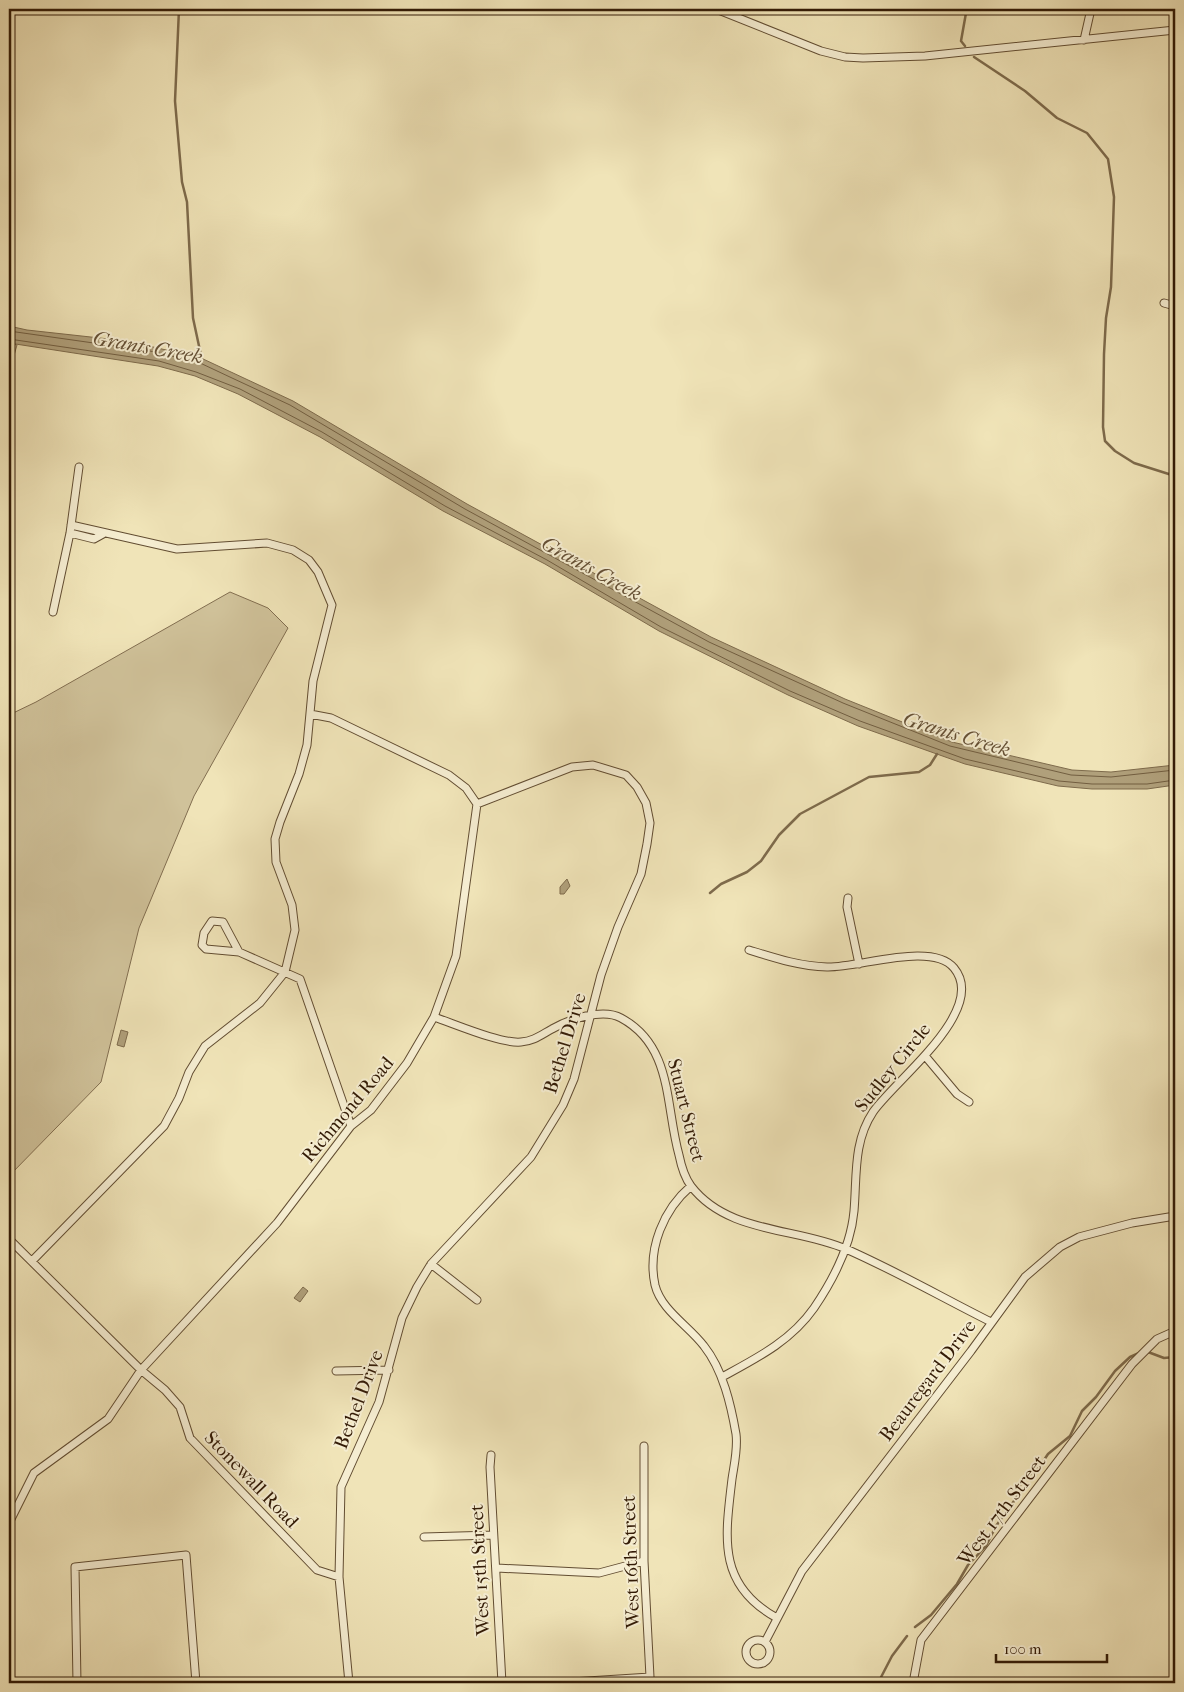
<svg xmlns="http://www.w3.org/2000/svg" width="1184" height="1692" font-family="'IM FELL French Canon',serif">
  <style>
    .green { fill: #d0c29a; stroke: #826e50 }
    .water { fill: #b0a07b; stroke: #7e6b4c }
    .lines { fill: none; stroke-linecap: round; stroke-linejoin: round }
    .shore { stroke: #725e40; stroke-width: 1 }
    .stream { stroke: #7e6b4c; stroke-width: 2.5 }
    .minor-casing { stroke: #624d32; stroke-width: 9 }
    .minor { stroke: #f5edd1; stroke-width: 7 }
    .labels { text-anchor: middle; stroke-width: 4; stroke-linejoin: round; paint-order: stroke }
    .street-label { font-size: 19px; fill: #331b06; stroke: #f5edd1 }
    .water-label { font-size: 20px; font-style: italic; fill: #655035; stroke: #f5edd1 }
  </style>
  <rect width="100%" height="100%" fill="#f0e4b8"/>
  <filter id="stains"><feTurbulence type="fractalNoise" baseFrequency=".004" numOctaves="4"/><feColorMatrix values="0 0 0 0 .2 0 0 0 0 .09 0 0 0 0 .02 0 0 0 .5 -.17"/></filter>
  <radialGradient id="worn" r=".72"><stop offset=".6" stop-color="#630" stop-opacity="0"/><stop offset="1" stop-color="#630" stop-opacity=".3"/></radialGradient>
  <path class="green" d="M9,343l8,2 -8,28z
    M230,592l38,16 20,20 -94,168 -55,132 -38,154 -92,94v-461l27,-13z"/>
  <path class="water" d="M9,326l18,4 100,11 74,17 92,43 174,103 244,133 134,62 107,43 120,28 39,2 64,-7v20l-28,4h-55l-34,-3 -93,-22 -107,-38 -70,-31 -129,-64 -114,-67 -102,-53 -123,-74 -82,-43 -43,-18 -37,-10 -149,-23z
    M567,879l3,7 -6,8h-4v-7z
    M121,1030l7,2 -4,15 -7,-2z
    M303,1287l5,4 -8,11 -6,-4z"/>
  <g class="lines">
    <path class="shore" d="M9,331l141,20 48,11 34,16 58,27 175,104 244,133 134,61 107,43 121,29 40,2 64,-7
      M9,339l150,22 37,11 44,17 82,43 123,74 102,54 114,67 129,64 70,30 105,38 94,22 33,3h55l28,-4"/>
    <path class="stream" d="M179,9l-4,92 7,81 5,20 6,116 9,42
      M964,9l2,4 -5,28 4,5
      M974,57l51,34 32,27 30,15 21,26 6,38 -3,90 -5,31 -2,36 -1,73 2,14 10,10 19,12 41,13
      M710,893l11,-9 26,-12 14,-11 18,-26 21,-21 69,-37 50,-5 11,-7 7,-11
      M1148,1352l16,6 11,-1
      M915,1627l16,-12 26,-31 11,-19 18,-19 10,-20 18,-25 8,-21 16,-11 10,-15 22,-18 12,-25 14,-14 19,-26 15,-14 9,-4
      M878,1683l14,-27 15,-20"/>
    <g class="minor-casing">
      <path id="minor" d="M716,9l105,42 24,6 18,1 62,-2 250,-26
        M1084,40l7,-31
        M1164,303l11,3
        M70,533l24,6 9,-5
        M53,612l17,-79 9,-66
        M848,898l-1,9 12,57
        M239,952l-33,-3 -4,-4 2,-12 8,-12 11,1 16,30 61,27 51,147
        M434,1017c21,7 67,27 87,25 13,-1 20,-7 31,-13 17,-10 51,-21 69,-11 52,28 44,87 58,137 2,10 6,23 12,31 37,48 104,41 155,63 50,22 97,49 145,73
        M926,1057l31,37 12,8
        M691,1186c-27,23 -44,62 -36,99 6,25 34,41 49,61 19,24 27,59 32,88 2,15 -2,31 -4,45 -7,59 -15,106 45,139
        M9,1239l132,131 24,20 15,17 10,31 127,132 22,7
        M32,1261l132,-135 15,-28 10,-26 16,-26 55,-43 25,-31 10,-42 -3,-25 -16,-43 -1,-23 5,-17 19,-48 8,-29 6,-64 19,-76 -14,-33 -9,-12 -16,-10 -26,-7 -90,6 -106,-24
        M431,1264l46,36
        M336,1371l53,-1
        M722,1377c35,-19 69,-36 92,-69 19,-28 37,-63 40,-97 3,-35 -1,-69 19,-99 21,-31 116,-102 81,-144 -22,-27 -95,0 -127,-1 -28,-1 -52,-9 -78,-17
        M491,1455l-1,12 12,216
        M9,1523l25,-50 74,-54 33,-49 136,-147 74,-97 20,-16 36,-47 27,-46 22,-61 21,-152 -11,-16 -17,-13 -118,-57 -21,-4
        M424,1537l69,-2
        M497,1568l102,5 45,-12
        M746 1652a12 12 0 1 1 24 0a12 12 0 1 1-24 0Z
        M765,1642l37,-71 169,-220 54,-74 35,-30 19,-10 53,-14 43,-7
        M77,1683l-2,-116 111,-12 10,128
        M349,1683l-10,-106 2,-90 38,-85 23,-84 15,-31 14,-23 100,-107 32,-52 11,-26 27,-104 17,-48 23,-53 6,-30 3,-21 -4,-20 -9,-16 -11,-12 -33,-10 -21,2 -95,37
        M556,1683l94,-6 -6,-116v-115
        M913,1683l8,-43 211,-276 25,-25 18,-8"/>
    </g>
    <use href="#minor" class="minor"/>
  </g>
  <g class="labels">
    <g class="street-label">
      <text transform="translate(564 1043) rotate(-73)" y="7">Bethel Drive</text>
      <text transform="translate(892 1067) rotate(-51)" y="7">Sudley Circle</text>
      <text transform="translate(347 1109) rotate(-50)" y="7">Richmond Road</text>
      <text transform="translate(687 1110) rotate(76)" y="7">Stuart Street</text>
      <text transform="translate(927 1380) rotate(-53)" y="7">Beauregard Drive</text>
      <text transform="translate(358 1399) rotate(-69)" y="7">Bethel Drive</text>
      <text transform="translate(252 1479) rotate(46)" y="7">Stonewall Road</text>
      <text transform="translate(1001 1510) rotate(-53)" y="7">West 17th Street</text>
      <text transform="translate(630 1562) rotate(-92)" y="7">West 16th Street</text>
      <text transform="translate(479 1570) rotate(-93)" y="7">West 15th Street</text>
    </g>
    <g class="water-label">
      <text transform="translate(148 347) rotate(10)" y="7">Grants Creek</text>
      <text transform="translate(592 568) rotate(29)" y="7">Grants Creek</text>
      <text transform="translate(957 734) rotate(17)" y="7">Grants Creek</text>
    </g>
  </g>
  <rect width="1184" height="1692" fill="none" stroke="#f0e4b8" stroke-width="30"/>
  <rect x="10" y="10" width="1164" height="1672" fill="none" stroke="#331b06" stroke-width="2.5"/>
  <rect x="15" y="15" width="1154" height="1662" fill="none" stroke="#331b06"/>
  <path d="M996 1654v8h111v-8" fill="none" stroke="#331b06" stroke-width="2.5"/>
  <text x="1004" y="1654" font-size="15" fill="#331b06" stroke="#f5edd1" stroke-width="4" paint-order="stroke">100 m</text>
  <rect width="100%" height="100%" filter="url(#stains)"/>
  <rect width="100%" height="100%" fill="url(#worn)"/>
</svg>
